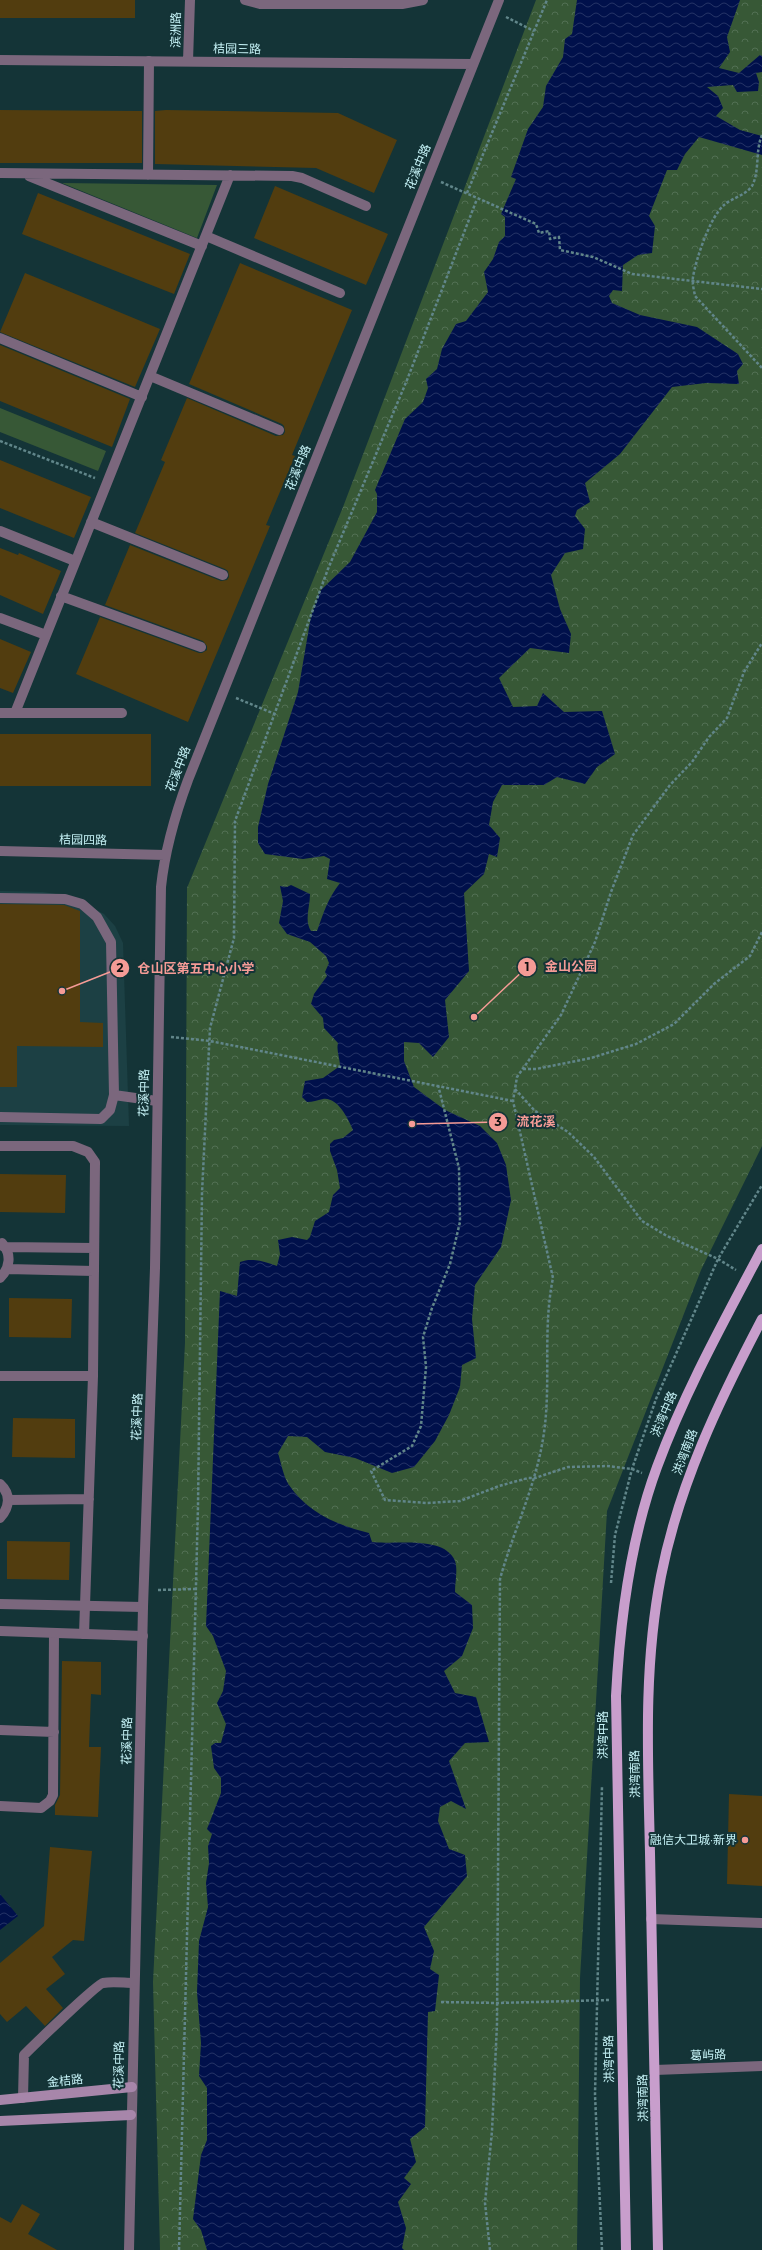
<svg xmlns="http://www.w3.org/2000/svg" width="762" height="2250" font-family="Montserrat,'Noto Sans SC',sans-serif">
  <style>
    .built { fill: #1c4044 }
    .grass { fill: #375836 }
    .park { fill: url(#park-crowns) }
    .water { fill: url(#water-waves) }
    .building { fill: #523d0f }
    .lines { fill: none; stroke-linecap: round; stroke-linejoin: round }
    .path { stroke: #61868a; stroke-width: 2.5; stroke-dasharray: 3 2; stroke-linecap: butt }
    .service { stroke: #7b677d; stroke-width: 10 }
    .minor { stroke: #7b677d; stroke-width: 10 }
    .tertiary { stroke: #7b677d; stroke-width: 10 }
    .secondary { stroke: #a786aa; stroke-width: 10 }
    .primary { stroke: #c89ecc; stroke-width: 10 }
    .poi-dot { fill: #f59b96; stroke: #143437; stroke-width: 1.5 }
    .labels { text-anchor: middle; stroke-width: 4; stroke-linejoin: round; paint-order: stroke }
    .street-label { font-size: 12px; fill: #c6f3f7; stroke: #143437 }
    .poi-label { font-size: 12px; fill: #c6f3f7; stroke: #143437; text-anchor: end }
    .leader { fill: none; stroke: #f59b96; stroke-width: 1.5 }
    .callout-dot { fill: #f59b96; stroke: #143437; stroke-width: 1.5 }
    .mark-label { font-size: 12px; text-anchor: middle; font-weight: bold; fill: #111 }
    .callout-label { font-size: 13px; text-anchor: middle; font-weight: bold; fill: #f59b96; stroke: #143437; stroke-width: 4; stroke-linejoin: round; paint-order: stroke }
  </style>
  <defs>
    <pattern id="park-crowns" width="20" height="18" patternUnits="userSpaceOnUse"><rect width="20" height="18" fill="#375836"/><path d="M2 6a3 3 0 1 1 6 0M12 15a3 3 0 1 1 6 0" fill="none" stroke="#527054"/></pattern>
    <pattern id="water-waves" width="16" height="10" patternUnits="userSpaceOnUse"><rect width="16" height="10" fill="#00104b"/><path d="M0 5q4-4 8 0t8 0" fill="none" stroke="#243366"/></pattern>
  </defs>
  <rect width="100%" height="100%" fill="#143437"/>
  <path class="built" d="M0,891l43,1 26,4 35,18 11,12 8,17 6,183 -129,-1z"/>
  <path class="grass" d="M62,183l155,2 -20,53z
    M0,408l106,43 -8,20 -98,-39z"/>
  <path class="park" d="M536,0h226v1146l-61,124 -94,241 -27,467 -3,272h-417l-7,-268 32,-639 2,-455 156,-381z"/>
  <path class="water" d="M577,0h163l-13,37 3,15 -11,16 20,5 21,-18 2,1v16l-6,1 3,9 -1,9 -21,1 -4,-7 -26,2 11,9 5,12 -7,8 24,14 22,6v19l-63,-18 -14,17 -8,16h-10l-18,46 6,10 -3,27 -14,2 -15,10 -1,26 -9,-1 -4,6 3,7 28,12 57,12 41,27 5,10 -6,7 2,13 -33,-1 -34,4 -52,67 -35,29 5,19 -13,8 -2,6 10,13 -2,20 -18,4 -14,22 9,34 11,25 -2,19 -39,-5 -31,30 14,29 24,-1 6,-13 21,19 38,-1 13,43 -18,13 -12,17 -28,-7 -13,8h-42l-9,17 -4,23 11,13 -3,19 -8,-3 -5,20 -20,19 5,78 -24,29 4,37 -16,20 -14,-14 -15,-1v19l10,26 31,23 35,16 17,17 9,22 5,35 -10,47 -26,38 -3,34 4,39 -14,7 -2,22 -11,28 -14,26 -21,26 -22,6 -37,-15 -30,-6 -18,-15 -19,-1 -10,17c3,9 5,23 11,32 19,28 48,40 80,48l3,9c22,3 73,-7 83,19 3,9 0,21 0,31l17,13 1,23 -11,28 -18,15 11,22 21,4 13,45 -24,1 -16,18 17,48 -15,-8 -11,6 -2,14 11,28 16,6 2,21 -43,51 10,24 -4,18 9,6 -4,36 -7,1 -3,115 -15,12 6,23 -12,16 7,6 -13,18 8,26 -4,20 2,2h-197l-6,-20 -8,-11 8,-64 6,-15v-52l-8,-12 2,-33 -4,-51 2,-51 9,-34 -2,-24 3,-20 -1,-17 4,-12 -5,-5 14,-36v-15l-7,-10 -3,-22 4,-3h6l5,-19 -9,-21 6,-12 3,-20 -13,-35 -7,-10 14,-335 17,5 3,-34c12,-5 25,0 37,4l3,-12 -2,-14 14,-3 15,3 3,-3 5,-16 14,-9 4,-17 7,-7 -3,-18 -7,-19v-7l4,-4 9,-2 10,-8c-5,-11 -15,-33 -30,-31 -6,1 -10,3 -16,3l-5,-5 3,-16 18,-3 17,-12c0,-8 -4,-16 -2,-23l-14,-15 -1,-10 -12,-14 3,-10 13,-18 -2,-4 4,-9 -3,-7 -16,-14 -23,-8 -8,-11 4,-22 -3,-15 7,1 4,-2 19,9c0,13 -6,26 1,37h6c6,-17 11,-33 23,-48l-13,-4 3,-20 -6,-3 -21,3 -38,-5 -7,-11v-16l10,-43 30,-92 13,-76 9,-25 30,-29 27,-50v-18l-2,-4 30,-71 18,-17 5,-14 -2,-9 11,-10 5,-20 14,-25 10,-3 22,-29 -4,-20 9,-13 6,-17 6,-6v-19l-4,-3 15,-35 -5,-2 17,-48 15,-22 3,-21 17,-29 2,-18 7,-5z
    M0,1894l18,22 -18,14z"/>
  <path class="building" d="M0,0h135v18h-135z
    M0,110l142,1v52h-142z
    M166,110l172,3 59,27 -23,53 -58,-25 -161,-4v-53z
    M275,186l113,48 -22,51 -112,-47z
    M38,193l152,61 -16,40 -152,-60z
    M240,263l112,47 -60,145 3,1 -29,69 4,1 -82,196 -112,-48 24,-57 99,36h3l5,-3v-4l-4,-5 -98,-36 25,-60 91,36 6,-1 2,-3 -1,-6 -3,-2 -90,-36 30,-71 -4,-2 26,-62 89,38 7,-1 2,-3 -1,-6 -2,-2 -93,-40z
    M25,273l135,56 -25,58 -135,-55z
    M0,345l130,54 -18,48 -112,-46z
    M0,460l91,37 -17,41 -74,-30z
    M0,548l18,7 1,-2 42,18 -18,43 -43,-19z
    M0,639l31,13 -18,41 -13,-5z
    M0,734h151v52h-151z
    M0,904l64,1 16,6v111l23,1v24l-86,-1v41h-17z
    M0,1174l66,1 -1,38 -65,-1z
    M9,1298l63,1 -1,39 -62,-1z
    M13,1418l62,1v39l-63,-1z
    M7,1541l63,1 -1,38 -62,-1z
    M62,1661l39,1v33l-10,-1 -2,53h12l-3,70 -43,-2v-10l5,-10z
    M729,1794l33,2v90l-35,-2z
    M50,1847l42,4 -8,90 -11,-1 -21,17 13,17 -19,15 17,19 -18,18 -19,-20 -19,16 -7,-8v-51l44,-37z
    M22,2204l18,10 -12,20 29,16h-57v-33l11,6z"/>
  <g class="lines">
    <path class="path" d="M506,17l28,14
      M762,135c-7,16 -2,36 -10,51 -6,9 -20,12 -28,19 -14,12 -28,54 -31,72 -1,6 1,13 2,19l67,72
      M441,182l95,42 3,9 10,-2 1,8 9,-2 1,13 33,7 39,17 130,15
      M467,193l80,-193
      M0,441l95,37
      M236,698l39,16
      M171,1037l39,4 303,60
      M523,1069h13l55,-11 45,-14 38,-20 40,-40 36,-28 12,-24
      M438,1085l21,83 1,54 -10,42 -18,44 -9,29 3,30 -5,59 -9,20 -41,25 14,29 42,3 33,-2 39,-15 29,-8h7l33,-11 39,-1 25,3 10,4
      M515,1089l20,22 33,21 26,25 48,64 25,15 51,23 18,11
      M611,1583l4,-48 17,-66 24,-70 62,-140 44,-74
      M158,1590l37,-1
      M441,2002l56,1 112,-3
      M179,2250l19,-744 4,-313 8,-165 24,-90 1,-117 93,-252 79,-189 70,-181
      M490,2250l-5,-47 7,-72 5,-107 3,-445c13,-47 35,-91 43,-140 9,-53 -1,-108 10,-161l-40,-177 4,-24 44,-62 34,-73 16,-50 22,-57 37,-50 22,-23 17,-25 18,-19 17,-46 18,-29
      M602,2250l-7,-155 7,-309"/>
    <path class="service" d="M245,0l15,4h142l21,-4
      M0,173l292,3 10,2 64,28
      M148,175l1,-114
      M29,176l173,70
      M206,236l134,57
      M0,338l142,59
      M150,376l129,54
      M91,522l132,53
      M0,531l75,30
      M61,596l140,51
      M0,618l46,17
      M0,713h122
      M15,713l215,-538
      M0,898l65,1 17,5 15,13 14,25 3,153 -4,15 -9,9 -101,-2
      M114,1095l43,6
      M0,1146h73l15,6 7,10 -2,214 -9,258
      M4,1247l90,1
      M7,1269l87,2
      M0,1278c10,-10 12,-24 2,-35
      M0,1376h93
      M0,1484c11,10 10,23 0,34
      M9,1500l80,-1
      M0,1730l54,2
      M0,1806l41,2 9,-7 3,-6 1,-162
      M651,1919l111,4
      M23,2098l1,-43c9,-9 73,-71 79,-72 10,-2 21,0 31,0"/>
    <path class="minor" d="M0,1604l143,3
      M0,1631l143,5"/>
    <path class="tertiary" d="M0,60l473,4
      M188,61l2,-61
      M0,851l165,4
      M655,2070l107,-4
      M129,2250l14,-643 12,-339 6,-381c4,-38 14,-72 27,-107l311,-780"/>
    <path class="secondary" d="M0,2100l132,-13
      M0,2121l131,-6"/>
    <path class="primary" d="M626,2250l-10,-554c4,-77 14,-156 41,-229 28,-76 67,-146 105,-218
      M658,2250c-2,-132 -6,-265 -8,-397 -2,-93 -7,-185 11,-277 18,-92 58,-175 101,-257"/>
  </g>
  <circle class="poi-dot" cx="745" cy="1840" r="4"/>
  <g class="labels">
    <g class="street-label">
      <text transform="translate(176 30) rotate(-89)" y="4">滨洲路</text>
      <text transform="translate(237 49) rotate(1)" y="4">桔园三路</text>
      <text transform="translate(418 167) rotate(-68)" y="4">花溪中路</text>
      <text transform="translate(298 468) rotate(-68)" y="4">花溪中路</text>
      <text transform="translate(178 769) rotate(-69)" y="4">花溪中路</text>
      <text transform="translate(83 840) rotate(1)" y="4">桔园四路</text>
      <text transform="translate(144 1093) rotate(-89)" y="4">花溪中路</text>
      <text transform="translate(664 1414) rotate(-67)" y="4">洪湾中路</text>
      <text transform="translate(137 1417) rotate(-88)" y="4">花溪中路</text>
      <text transform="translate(685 1452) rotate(-69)" y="4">洪湾南路</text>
      <text transform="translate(603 1735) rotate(-90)" y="4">洪湾中路</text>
      <text transform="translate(127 1741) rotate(-89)" y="4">花溪中路</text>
      <text transform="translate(635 1774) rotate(-91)" y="4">洪湾南路</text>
      <text transform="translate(708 2055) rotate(-2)" y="4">葛屿路</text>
      <text transform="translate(609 2059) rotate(-91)" y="4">洪湾中路</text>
      <text transform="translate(119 2065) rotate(-89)" y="4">花溪中路</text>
      <text transform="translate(65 2081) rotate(-6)" y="4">金桔路</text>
      <text transform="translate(643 2098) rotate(-91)" y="4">洪湾南路</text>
    </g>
    <g class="poi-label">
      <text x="737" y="1844">融信大卫城·新界</text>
    </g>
  </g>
  <path class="leader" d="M474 1017L527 967M62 991L120 968M412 1124L498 1122"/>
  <g class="callout-dot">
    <circle cx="474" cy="1017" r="4"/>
    <circle cx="62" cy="991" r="4"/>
    <circle cx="412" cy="1124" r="4"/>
    <circle cx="527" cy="967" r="10"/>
    <circle cx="120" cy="968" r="10"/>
    <circle cx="498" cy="1122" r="10"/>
  </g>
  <g class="mark-label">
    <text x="527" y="971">1</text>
    <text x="120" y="972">2</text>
    <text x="498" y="1126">3</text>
  </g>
  <g class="callout-label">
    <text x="571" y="971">金山公园</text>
    <text x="196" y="973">仓山区第五中心小学</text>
    <text x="536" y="1126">流花溪</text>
  </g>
</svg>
